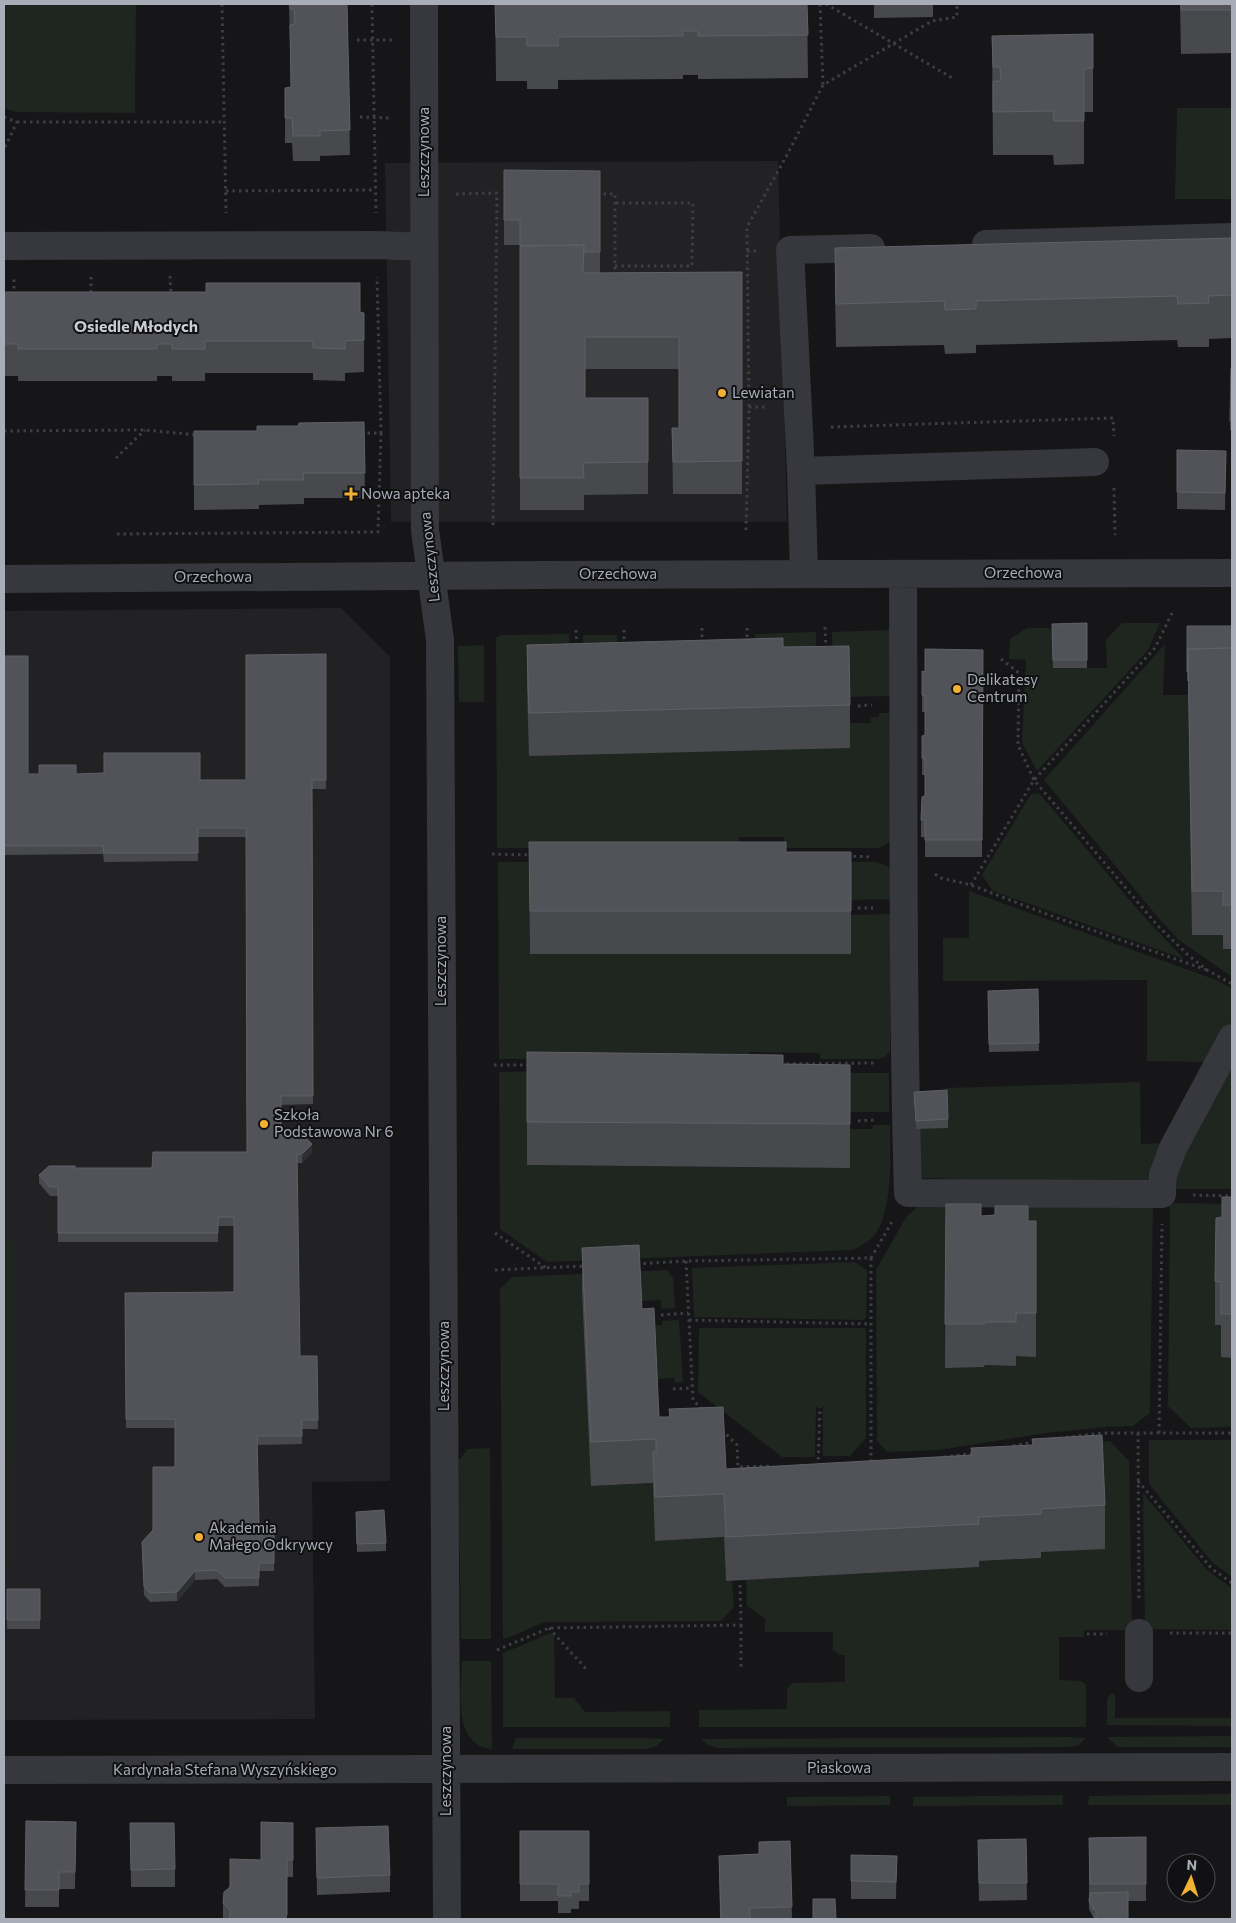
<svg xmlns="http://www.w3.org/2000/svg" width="1236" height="1923" font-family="Commissioner,sans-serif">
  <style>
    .built { fill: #222225 }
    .green { fill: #1e261f }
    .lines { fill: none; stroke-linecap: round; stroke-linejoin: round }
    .path { stroke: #3d3f44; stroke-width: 3; stroke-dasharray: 2.5 4; stroke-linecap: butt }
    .minor { stroke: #37383d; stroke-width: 28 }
    .wall { fill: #47494d }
    .shaded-wall { fill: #2f3033 }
    .building { fill: #525359; stroke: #5f6168 }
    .poi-dot { fill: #f2b134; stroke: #111113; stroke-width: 2 }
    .labels { text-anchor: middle; stroke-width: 4; stroke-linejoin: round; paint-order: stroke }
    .street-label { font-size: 15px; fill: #a8adb8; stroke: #111113 }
    .poi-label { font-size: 15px; fill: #a8adb8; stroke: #111113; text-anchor: start }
    .neighbourhood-label { font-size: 16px; font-weight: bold; fill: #c9ccd4; stroke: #111113 }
  </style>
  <rect width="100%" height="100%" fill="#161618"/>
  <path class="built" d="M778,161l9,361h-396l-6,-359z
    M341,608l49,49v824l-78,1 3,237 -311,1v-1109z"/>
  <path class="green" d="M4,4h132l-1,109 -119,-1 -12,-4z
    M1177,108h55v91h-57z
    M1122,623h38l-12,27 -111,121 -15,-28 4,-83 -17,-1 1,-20 17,-11h23l2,4 35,36h20l-1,-28z
    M890,630l1,66 -42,1 -16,-24 -1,-41z
    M816,632l1,58 -61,-8 -1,-48z
    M569,634l1,38 280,51h21v-6h8v-4h10l1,129 -10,6h-96v-11h-45v11h-242l-1,-210 4,-3z
    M583,635h34v34h-34z
    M1165,644l-2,51h25l5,240h30v14h9v28l-53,-37 -18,-19 -117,-141z
    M484,645v57h-25l-1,-56z
    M1039,793l99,117 46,49 -191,-68 -11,-16 49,-81z
    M498,862h67l286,53 40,-1 -1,138 -5,5 -7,2h-58v-6l-71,-1 -1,7h-249z
    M836,862h41l14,6v31l-40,1z
    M969,891l250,90 13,8v33l-8,10 -18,30 -59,-1v-81l-204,1v-43h26z
    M1232,1062v127h-55v-20z
    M557,1071l-30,94 322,3 1,-39h22l1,-4h17c0,30 4,92 -19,114 -5,4 -12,7 -17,11l-307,12 -47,-33 -1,-157z
    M834,1073h55v39h-39z
    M1140,1082l1,62 26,-1 -16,40 -233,-5 -2,-49 32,-2 -2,-39z
    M1153,1202l-3,211 -17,13 -27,1 -60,6 -107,17 -52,2 -10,-11 -1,-171 30,-53 9,-8 10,-6h56v45l-36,119h39l1,-2 31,1 -20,-163z
    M1170,1203l62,1 -16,57 -1,63 6,1 11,33v69l-41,1 -23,-22z
    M4,1243h11l-4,321h-7z
    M855,1262l12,8 -1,48 -4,2 -168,-3 -2,-49z
    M667,1270l6,8 2,30 -14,1v-9l-21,1 -49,185 65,-3 -1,58 69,-4 2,44h6l2,26 -13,14 -177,1 -36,16h-5l-3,-349 12,-12z
    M679,1320l4,62 -8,1 -1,-5 -19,1 -14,-52 21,-2v-4z
    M699,1328h167v110l-16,18h-27v-49h-7l-1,50h-33l-84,-65z
    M1149,1440h83v137l-20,-15 -63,-78z
    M1110,1441l19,20 3,164 -4,5h-44v7h-25v43l22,1 5,4v42h-387v-17l88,-1v-20l5,-6 53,-1v-27h-6l-6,-5v-18h-68v-13l-18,-13 -1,-26 232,-13v-6l63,-3v-6l29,-109z
    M490,1448l1,191h-30l-3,-178 10,-12z
    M1143,1493l64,77 25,18v42l-87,-1z
    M554,1633l1,65h19l11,14 85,-1v16h-167v-74l45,-19z
    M462,1661h29l1,88c-40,-3 -31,-60 -30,-88z
    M1110,1694h5v24h117v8l-125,-1v-26z
    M1232,1736v11h-115l-10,-10z
    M1068,1737l18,1 -7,7 -11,2 -350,1 -10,-3 -7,-6z
    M516,1738h130l19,1 -9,7 -9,3h-135z
    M1232,1794v11h-144l1,-9z
    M1063,1795v10l-150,1v-9z
    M890,1796v9l-103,1v-9z"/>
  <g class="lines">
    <path class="path" d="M222,4l4,209
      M372,4l4,209
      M820,4l3,81
      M826,4l128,75
      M357,40h35
      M4,117l13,5 -13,27
      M360,117l32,1
      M17,122h207
      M226,191l149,-1
      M456,194l41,-1 -4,336
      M597,194h18v83
      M747,251h11
      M615,266h77l1,-63h-78
      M170,276l1,19
      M91,277v19
      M14,295v-18
      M749,407h17
      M831,427l282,-9 1,18
      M4,431l141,-1 52,5
      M361,433h20l-4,-156
      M116,458l29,-28
      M1114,488l1,47
      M746,530l3,-123 -2,-180 40,-72 36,-70 109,-64 25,-4v-13
      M117,534l261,-2 3,-99
      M825,627l1,22
      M702,628v15
      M747,628v14
      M576,630l1,17
      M624,630v14
      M1001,659l18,14 -1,72 16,35 124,146 30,29 19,15 25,14
      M858,706l14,-1
      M492,854l41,1
      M847,856l26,1
      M935,874l6,4 30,7 78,30 158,55
      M971,885l63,-105 121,-132 18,-37
      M858,908h15
      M780,1064l94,-1
      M494,1065h37
      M858,1121l17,-1
      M1193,1195l39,1
      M495,1233l51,35
      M871,1258v204
      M686,1261l7,139 11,11
      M637,1264l49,-3 185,-3 22,-38
      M495,1270l90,-4
      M661,1315l27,-2
      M689,1320l182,4
      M673,1389l19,-1
      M722,1430l15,15 1,22 35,-1
      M1138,1433l1,169
      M1159,1433l3,-209
      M1053,1439l50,-6h129
      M1013,1446l21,-4
      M944,1457l31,-4
      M818,1466l2,-59
      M1138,1481l74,88 20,14
      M741,1625v44
      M549,1628l38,42
      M1170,1633h62
      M1087,1634h20
      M497,1650l52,-22 192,-3 -1,-42"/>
    <path class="minor" d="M424,4l1,526 15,110 7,1279
      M986,244l246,-7
      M4,246l372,-1 48,2
      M801,471l294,-9
      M804,574l-3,-103 -11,-221 81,-2
      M903,574c1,206 -1,413 5,619l254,1 1,-19 10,-27 59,-110
      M4,579l534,-4 694,-2
      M1139,1678v-45
      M4,1770l1228,-3"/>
  </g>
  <path class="wall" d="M289,4h58l3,151 -30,1v5h-27l-1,-18h-7v-55l6,-1z
    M495,4h312l1,74 -110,1v-4h-15v4l-125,1v9h-31v-8h-31z
    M874,4h59v13l-59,1z
    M1180,4h52v49l-51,1z
    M992,36l101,32v44h-9v52l-30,1 -1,-10h-60z
    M504,170l96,1v102l142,-1v222h-69l-1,-66h7v-59h-94v29h63v96l-64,1v15h-64v-265h-16z
    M1232,238v100l-23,1v8h-31l-1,-7 -201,5v8l-31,1 -1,-9 -108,2 -1,-55v-44z
    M4,292l360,21v59l-19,1v8l-32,-1v-7h-108v8h-33v-5h-15v5h-139v-5h-14z
    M1232,368v62h-2v-9z
    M364,422l1,76h-61v6l-45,1v4l-65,1v-79h63l41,-5z
    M1177,450l49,1 -1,59 -48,-1z
    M1087,623v45h-34l-1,-44z
    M1187,626h45v323h-9v-14h-31l-4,-254h-1z
    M527,645l256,2 67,58v43l-321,8 -2,-68z
    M983,650l-1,207h-57v-20h-4v-17l4,-24v-21h-3v-39l3,-1v-23h-3v-41l3,1z
    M326,654v135h-14l1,315 -32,1v30l31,17 -10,11h-5l3,193h17l1,73h-16v15l-45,1 2,81 15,37v8h-15v15l-34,1 -8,-8 -22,1 -18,21 -27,1 -6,-7 -2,-53 11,-12 22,-63v-39h-49l-1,-135 109,-1v-66h-16v16h-160v-46h-8l-11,-13v-8l36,-7h77l95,-16 -1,-315h-48v24l-94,1 -1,-8 -99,1v-199l24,118h48l124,6h46z
    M529,842l257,10h65v102h-321z
    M1038,989l1,62 -50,1 -1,-61z
    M527,1052l256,12 67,1v103l-323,-3z
    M914,1092l34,27v9l-32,1z
    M1232,1197v161l-11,-1v-32h-6v-44l7,-64z
    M946,1204l35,12 47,5h8v136l-20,-1v10l-31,-1 -1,2 -39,1z
    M582,1248l60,61 17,108h10v-8l57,60 379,36v44l-64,3v6l-62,3v6l-253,14 -2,-44 -69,4 -2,-58 -62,3 -9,-195z
    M356,1520l30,23v8l-29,1z
    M7,1589h33v40h-33z
    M26,1821l50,1 -1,67h-16v18h-34z
    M130,1823l45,46v18h-44z
    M293,1823v54h-6v42h-64v-16l7,-16 31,-27z
    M316,1828l74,47v17l-73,3z
    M520,1831h69v70h-10v8h-8v4h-13v-12h-38z
    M1146,1837v64h-18v18h-34l-5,-10v-71z
    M1026,1839l1,61 -48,1 -1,-61z
    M790,1841l2,78h-72l-1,-63 40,-2v-12z
    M851,1855l46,1 -1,43h-45z"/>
  <path class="shaded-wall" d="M312,1144v8l-10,11v-9z
    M195,1571v9l-18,21v-9z"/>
  <path class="building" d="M290,4h57l3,126 -30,1v5h-27l-1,-18h-7v-30l6,-1 -1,-62 5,-1 -1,-15h-4z
    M495,4h312l1,31 -110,1v-5h-15v5l-125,1v9h-31v-9h-31z
    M1181,4h51v6h-51z
    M1093,34v34l-9,1v52h-30l-1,-10 -60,1v-31h8l-1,-14h-7l-1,-31z
    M504,170l96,1v81h-16v-7l-64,1v-26h-16z
    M1232,238v57l-24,1 1,7 -31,1 -1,-8 -201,5v8l-31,1 -1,-9 -108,3 -1,-56z
    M584,245l-1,28 159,-1v189l-69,1 -1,-34h7v-91h-94v61h63v64l-65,1 1,15h-64v-232z
    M206,283h154v29l4,1v27l-19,1v8l-32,-1v-7h-108v8h-33v-5h-15v5h-139v-5h-14v-52h202z
    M1231,368h1v53h-2z
    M364,422l1,51h-62l1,7h-46l1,4 -65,1v-54h63v-5h41l1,-3z
    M1177,450l49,1 -1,42 -48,-1z
    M1087,623v37h-34l-1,-36z
    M1187,626h45v22l-44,1v23h-1z
    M783,638v9l66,-1 1,59 -321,8 -2,-68z
    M1232,648v257h-9v-14h-31l-4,-242z
    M925,649l58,1 -1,190h-57v-20h-4l1,-23 3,-1v-38h-3v-22l3,-1v-40h-3v-24l3,1z
    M326,654v126h-14l1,316h-32v39h22l9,9 -10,10h-5l3,202h17l1,64h-16v16h-45l2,90h15v37h-15v15h-34l-8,-8 -22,1 -18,21 -27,1 -6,-7 -2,-44 11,-12v-63h22v-48h-49l-1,-126 109,-1v-75h-16v16h-160v-46h-8l-11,-12 10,-9h26v2h77l1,-16h94l-1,-324h-48v25h-94l-1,-7h-99v-190h24v118h11v-9h37v9l28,-1v-20h96v27h46v-125z
    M529,842h257v10h65v59h-321z
    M1038,989l1,54 -50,1 -1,-53z
    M527,1052l256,3v9l67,1v59l-323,-2z
    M947,1090l1,29 -32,2 -2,-29z
    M1222,1197h10v117h-11v-32l-6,-1 1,-63 6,-1z
    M946,1204h35v12l14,-1v-9h33v15h8v92h-20v9h-31l-1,2h-39z
    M639,1245l3,64 12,-1 5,109h11l-1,-8 54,-2 3,62 246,-14 -1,-7 62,-3 -1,-6 70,-4 3,70 -64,4v5l-63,3 1,7 -253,13 -2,-43 -69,3 -2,-45h3v-13l-65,3 -9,-194z
    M384,1510l2,33 -29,1 -1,-32z
    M7,1589h33v31h-33z
    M26,1821l50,1 -1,50h-16v18h-34z
    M261,1822l32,1v37h-6v55l-4,4h-53v-9l-7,-7 1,-11 6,-5v-28l31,1z
    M130,1823h44l1,46 -44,1z
    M388,1826l2,49 -73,3 -1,-50z
    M520,1831h69v53h-10v8h-8v4h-13v-12h-38z
    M1146,1837v47h-56l-1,-46z
    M1026,1839l1,44h-48l-1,-43z
    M790,1841l2,66 -42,1v11h-29l-2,-63 40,-2v-12z
    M851,1855l46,1 -1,26 -45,-1z
    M1128,1892v27h-32v-9h-2l-5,-9 1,-8z
    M813,1899h22l1,20h-23z"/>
  <g class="poi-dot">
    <circle cx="722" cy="393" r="5"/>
    <path d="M348.5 486.5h5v5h5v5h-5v5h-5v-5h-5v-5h5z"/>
    <circle cx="957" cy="689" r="5"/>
    <circle cx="264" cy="1124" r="5"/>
    <circle cx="199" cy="1537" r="5"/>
  </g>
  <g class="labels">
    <g class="street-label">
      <text transform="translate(424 152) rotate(-90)" y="5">Leszczynowa</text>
      <text transform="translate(430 557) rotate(-96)" y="5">Leszczynowa</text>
      <text x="1023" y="578">Orzechowa</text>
      <text x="618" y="579">Orzechowa</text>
      <text x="213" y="582">Orzechowa</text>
      <text transform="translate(441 961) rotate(-90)" y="5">Leszczynowa</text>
      <text transform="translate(444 1366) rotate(-90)" y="5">Leszczynowa</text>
      <text x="839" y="1773">Piaskowa</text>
      <text x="225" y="1775">Kardynała Stefana Wyszyńskiego</text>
      <text transform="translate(446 1771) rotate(-90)" y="5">Leszczynowa</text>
    </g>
    <g class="poi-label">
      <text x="732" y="398">Lewiatan</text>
      <text x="361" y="499">Nowa apteka</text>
      <text x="967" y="685">Delikatesy<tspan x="967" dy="17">Centrum</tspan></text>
      <text x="274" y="1120">Szkoła<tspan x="274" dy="17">Podstawowa Nr 6</tspan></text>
      <text x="209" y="1533">Akademia<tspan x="209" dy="17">Małego Odkrywcy</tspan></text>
    </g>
    <g class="neighbourhood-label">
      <text x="136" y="332">Osiedle Młodych</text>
    </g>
  </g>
  <rect width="1236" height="1923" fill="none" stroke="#a8adb8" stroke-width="10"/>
  <g transform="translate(1191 1878) rotate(4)"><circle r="24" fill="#111113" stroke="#4d4f55"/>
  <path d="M0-4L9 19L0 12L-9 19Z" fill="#f2b134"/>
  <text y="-8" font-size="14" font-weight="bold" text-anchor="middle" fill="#a8adb8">N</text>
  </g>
</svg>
